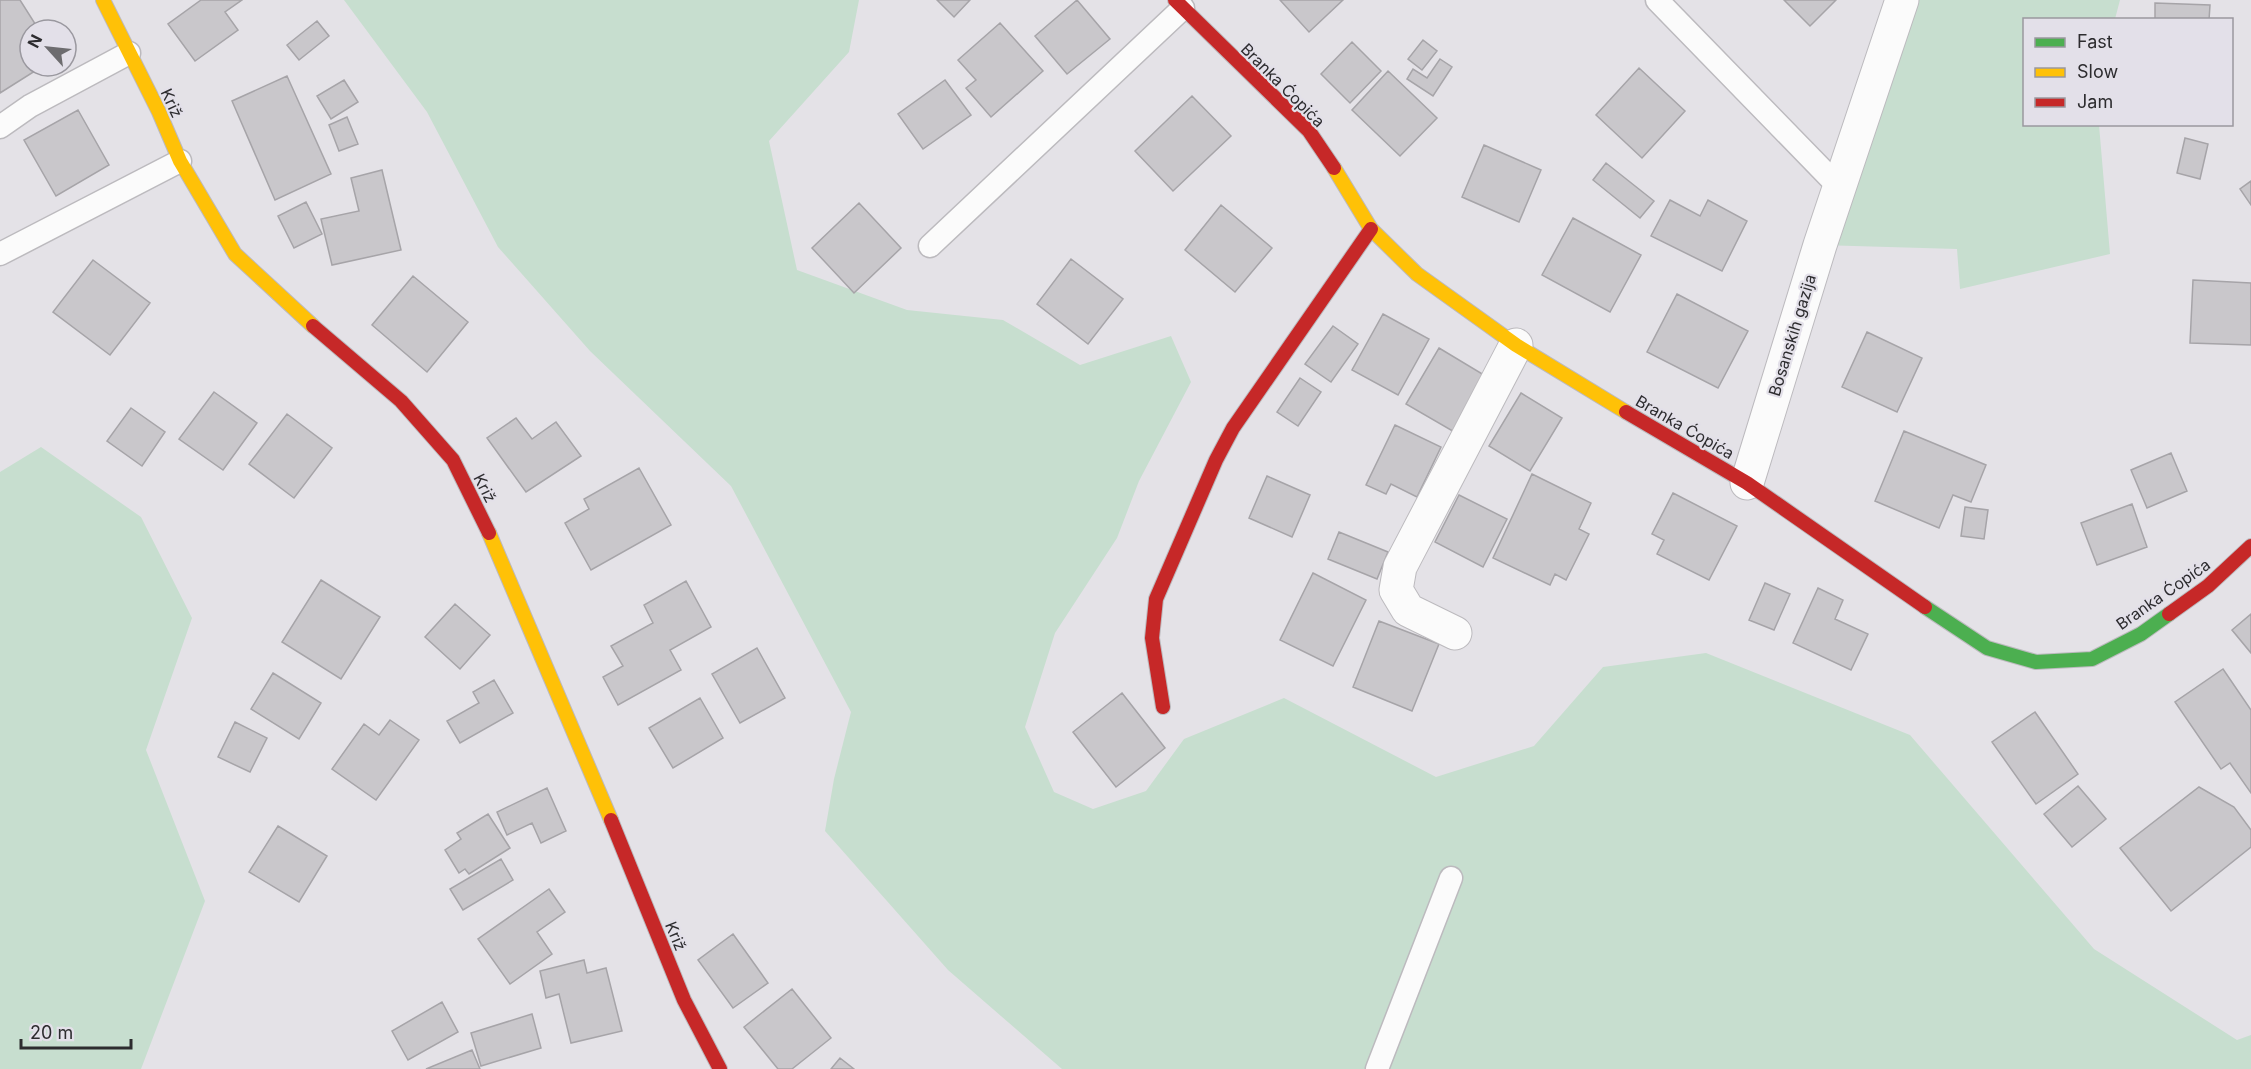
<svg xmlns="http://www.w3.org/2000/svg" width="2251" height="1069" font-family="Inter,sans-serif">
  <style>
    .green { fill: #c7decf }
    .building { fill: #c9c7cb; stroke: #a6a4a8; stroke-width: 1.5 }
    .lines { fill: none; stroke-linecap: round; stroke-linejoin: round }
    .lane-casing { stroke: #bcbabe; stroke-width: 25 }
    .street-casing { stroke: #bcbabe; stroke-width: 35 }
    .fast-casing { stroke: #bcbabe; stroke-width: 16 }
    .slow-casing { stroke: #bcbabe; stroke-width: 16 }
    .jam-casing { stroke: #bcbabe; stroke-width: 16 }
    .lane { stroke: #fbfbfb; stroke-width: 22 }
    .street { stroke: #fbfbfb; stroke-width: 33 }
    .fast { stroke: #4caf50; stroke-width: 14 }
    .slow { stroke: #ffc107; stroke-width: 14 }
    .jam { stroke: #c62828; stroke-width: 14 }
    .labels { text-anchor: middle; stroke-width: 4.5; stroke-linejoin: round; paint-order: stroke }
    .street-label { font-size: 16px; fill: #2d2c2f; stroke: #e3e0e9 }
  </style>
  <rect width="100%" height="100%" fill="#e4e2e7"/>
  <path class="green" d="M344,0h515l-10,52 -80,89 28,129 110,40 96,10 77,45 91,-29 20,46 -52,99 -22,57 -62,95 -30,94 29,65 39,17 53,-18 38,-52 100,-41 152,79 98,-31 69,-79 103,-14 204,82 184,214 143,91 14,-5v34h-1189l-114,-99 -123,-139 9,-52 17,-67 -120,-226 -141,-135 -92,-104 -71,-135z
    M1902,0h218l-5,19 -91,1v104l75,1 11,129 -150,35 -3,-40 -137,-4z
    M41,447l100,70 51,101 -46,132 59,151 -64,168h-141v-597z"/>
  <path class="building" d="M0,0h20l19,30h-9v20l-6,4 11,17 -35,22z
    M201,0h41l-17,12 13,18 -43,31 -27,-37z
    M937,0h33l-16,17z
    M1077,0l33,39 -43,35 -32,-38z
    M1280,0h63l-34,32z
    M1784,0h52l-26,26z
    M2155,3l55,2 -1,15h-54z
    M317,21l12,15 -30,24 -12,-15z
    M1000,23l43,48 -52,46 -25,-29 10,-8 -18,-20z
    M1423,40l14,11 -15,19 -14,-11z
    M1352,42l29,29 -31,32 -29,-29z
    M1440,59l12,8 -19,29 -26,-17 6,-10 14,9z
    M1639,68l46,43 -43,47 -46,-43z
    M1388,71l49,47 -37,38 -48,-46z
    M287,76l44,98 -56,26 -43,-99z
    M344,80l14,22 -27,17 -14,-23z
    M945,80l26,35 -48,34 -25,-35z
    M1192,96l39,40 -58,55 -38,-40z
    M78,110l31,55 -53,31 -32,-56z
    M347,117l11,27 -19,7 -10,-26z
    M2185,138l23,6 -8,35 -23,-6z
    M1484,145l57,25 -22,52 -57,-25z
    M1606,163l48,38 -14,17 -47,-38z
    M382,170l19,80 -69,15 -11,-46 38,-8 -8,-33z
    M2251,181v24l-11,-16z
    M1670,200l30,16 8,-16 39,21 -25,50 -71,-35z
    M306,202l16,32 -28,14 -16,-32z
    M859,203l42,45 -47,45 -42,-45z
    M1221,205l51,43 -37,44 -50,-42z
    M1573,218l68,37 -31,57 -68,-37z
    M1071,259l52,40 -35,45 -51,-40z
    M93,260l57,43 -40,52 -57,-43z
    M413,276l55,46 -41,50 -55,-47z
    M2193,280l58,3v62l-61,-2z
    M1677,294l71,37 -30,57 -71,-36z
    M1383,314l46,25 -31,56 -46,-25z
    M1333,326l25,18 -27,38 -26,-18z
    M1867,332l55,26 -25,54 -55,-25z
    M1439,348l50,30 -33,55 -50,-29z
    M1300,378l21,14 -23,34 -21,-14z
    M214,392l43,31 -34,47 -44,-31z
    M1521,393l41,25 -32,53 -41,-25z
    M131,408l34,24 -23,34 -35,-25z
    M287,414l45,34 -38,50 -45,-34z
    M516,418l16,21 24,-17 25,34 -55,36 -39,-54z
    M1395,425l46,22 -24,50 -26,-13 -5,10 -20,-9z
    M1904,431l82,34 -15,37 -18,-7 -14,33 -64,-27z
    M2171,453l16,38 -40,17 -16,-38z
    M639,468l32,57 -80,45 -26,-47 24,-14 -5,-10z
    M1532,474l59,29 -12,26 10,5 -23,46 -11,-6 -5,11 -57,-27z
    M1267,476l43,19 -18,42 -43,-19z
    M1673,493l64,33 -28,54 -52,-26 7,-14 -12,-6z
    M1459,495l48,24 -24,48 -48,-25z
    M2132,504l15,43 -50,18 -16,-42z
    M1965,507l23,3 -4,29 -23,-3z
    M1339,532l49,20 -11,27 -49,-20z
    M1313,573l53,27 -33,66 -53,-26z
    M321,580l59,37 -39,62 -59,-37z
    M686,581l25,46 -41,23 11,20 -63,35 -15,-28 20,-11 -12,-20 42,-23 -9,-18z
    M1765,583l25,11 -16,36 -25,-10z
    M1818,588l25,12 -8,19 33,15 -17,36 -58,-27z
    M455,604l35,31 -30,34 -35,-32z
    M2251,614v39l-19,-23z
    M1379,621l60,23 -27,67 -59,-24z
    M757,648l28,50 -45,25 -28,-49z
    M2223,669l28,41v83l-21,-30 -9,6 -46,-67z
    M273,673l48,30 -22,36 -48,-30z
    M494,680l19,33 -53,30 -13,-22 32,-18 -6,-11z
    M1122,693l43,55 -49,39 -43,-55z
    M700,698l23,40 -50,30 -24,-40z
    M2035,712l43,62 -42,30 -44,-62z
    M390,720l29,20 -43,60 -44,-31 32,-45 15,11z
    M235,722l32,16 -17,34 -32,-15z
    M2078,786l28,33 -34,28 -28,-33z
    M2199,787l35,20 17,23v17l-80,64 -51,-63z
    M547,788l19,43 -25,12 -9,-20 -25,12 -10,-23z
    M488,814l22,34 -41,26 -4,-5 -6,4 -14,-23 16,-11 -4,-6z
    M278,826l49,30 -28,46 -50,-30z
    M501,859l12,21 -50,30 -13,-21z
    M549,889l16,23 -28,20 15,22 -42,30 -32,-45z
    M733,934l35,49 -35,25 -35,-48z
    M584,960l3,13 19,-5 16,63 -51,12 -12,-49 -13,4 -6,-27z
    M792,989l39,49 -39,31h-14l-34,-42z
    M442,1002l16,30 -50,28 -16,-29z
    M532,1014l9,34 -60,18 -10,-33z
    M472,1050l8,19h-54z
    M840,1058l14,11h-23z"/>
  <g class="lines">
    <g class="lane-casing">
      <path id="lane" d="M1657,0l182,187
        M0,127l30,-21 99,-53
        M930,246l253,-238
        M0,254l180,-93
        M1377,1069l74,-191"/>
    </g>
    <g class="street-casing">
      <path id="street" d="M1747,483l73,-238 82,-245
        M1455,633l-47,-23 -12,-20 4,-23 116,-222"/>
    </g>
    <g class="fast-casing">
      <path id="fast" d="M1925,607l62,41 49,14 56,-3 49,-25 28,-20"/>
    </g>
    <g class="slow-casing">
      <path id="slow" d="M103,0l56,112 21,49 55,93 78,72
        M1334,168l37,61 46,45 99,71 110,67
        M489,533l122,287"/>
    </g>
    <g class="jam-casing">
      <path id="jam" d="M1175,0l134,131 25,37
        M313,326l88,75 52,59 36,73
        M1626,412l121,71 178,124
        M2169,614l39,-28 43,-40
        M1163,707l-11,-69 4,-39 60,-139 17,-32 138,-199
        M611,820l73,180 36,69"/>
    </g>
    <use href="#lane" class="lane"/>
    <use href="#street" class="street"/>
    <use href="#fast" class="fast"/>
    <use href="#slow" class="slow"/>
    <use href="#jam" class="jam"/>
  </g>
  <g class="labels">
    <g class="street-label">
      <text transform="translate(1283 85) rotate(45)" y="6">Branka Ćopića</text>
      <text transform="translate(172 103) rotate(65)" y="6">Križ</text>
      <text transform="translate(1792 335) rotate(-73)" y="6">Bosanskih gazija</text>
      <text transform="translate(1685 427) rotate(30)" y="6">Branka Ćopića</text>
      <text transform="translate(485 488) rotate(63)" y="6">Križ</text>
      <text transform="translate(2163 594) rotate(-35)" y="6">Branka Ćopića</text>
      <text transform="translate(676 936) rotate(68)" y="6">Križ</text>
    </g>
  </g>
  <rect x="2023" y="18" width="210" height="108" fill="#e3e0e9" stroke="#9a989f" stroke-width="1.5"/>
  <rect x="2035" y="38" width="30" height="9" fill="#4caf50" stroke="#9a989f" stroke-width="1.5"/>
  <text x="2077" y="48" font-size="18" fill="#2d2c2f">Fast</text>
  <rect x="2035" y="68" width="30" height="9" fill="#ffc107" stroke="#9a989f" stroke-width="1.5"/>
  <text x="2077" y="78" font-size="18" fill="#2d2c2f">Slow</text>
  <rect x="2035" y="98" width="30" height="9" fill="#c62828" stroke="#9a989f" stroke-width="1.5"/>
  <text x="2077" y="108" font-size="18" fill="#2d2c2f">Jam</text>
  <g transform="translate(48 48) rotate(297)"><circle r="28" fill="#e3e0e9" stroke="#9a989f" stroke-width="1.5"/>
  <path d="M0-4.5L10 22L0 15L-10 22Z" fill="#6d6c6f"/>
  <text y="-9" font-size="16" font-weight="bold" text-anchor="middle" fill="#2d2c2f">N</text>
  </g>
  <path d="M21 1039v9h110v-9" fill="none" stroke="#2d2c2f" stroke-width="3"/>
  <text x="30" y="1039" font-size="18" fill="#2d2c2f" stroke="#e3e0e9" stroke-width="4.5" paint-order="stroke">20 m</text>
</svg>
